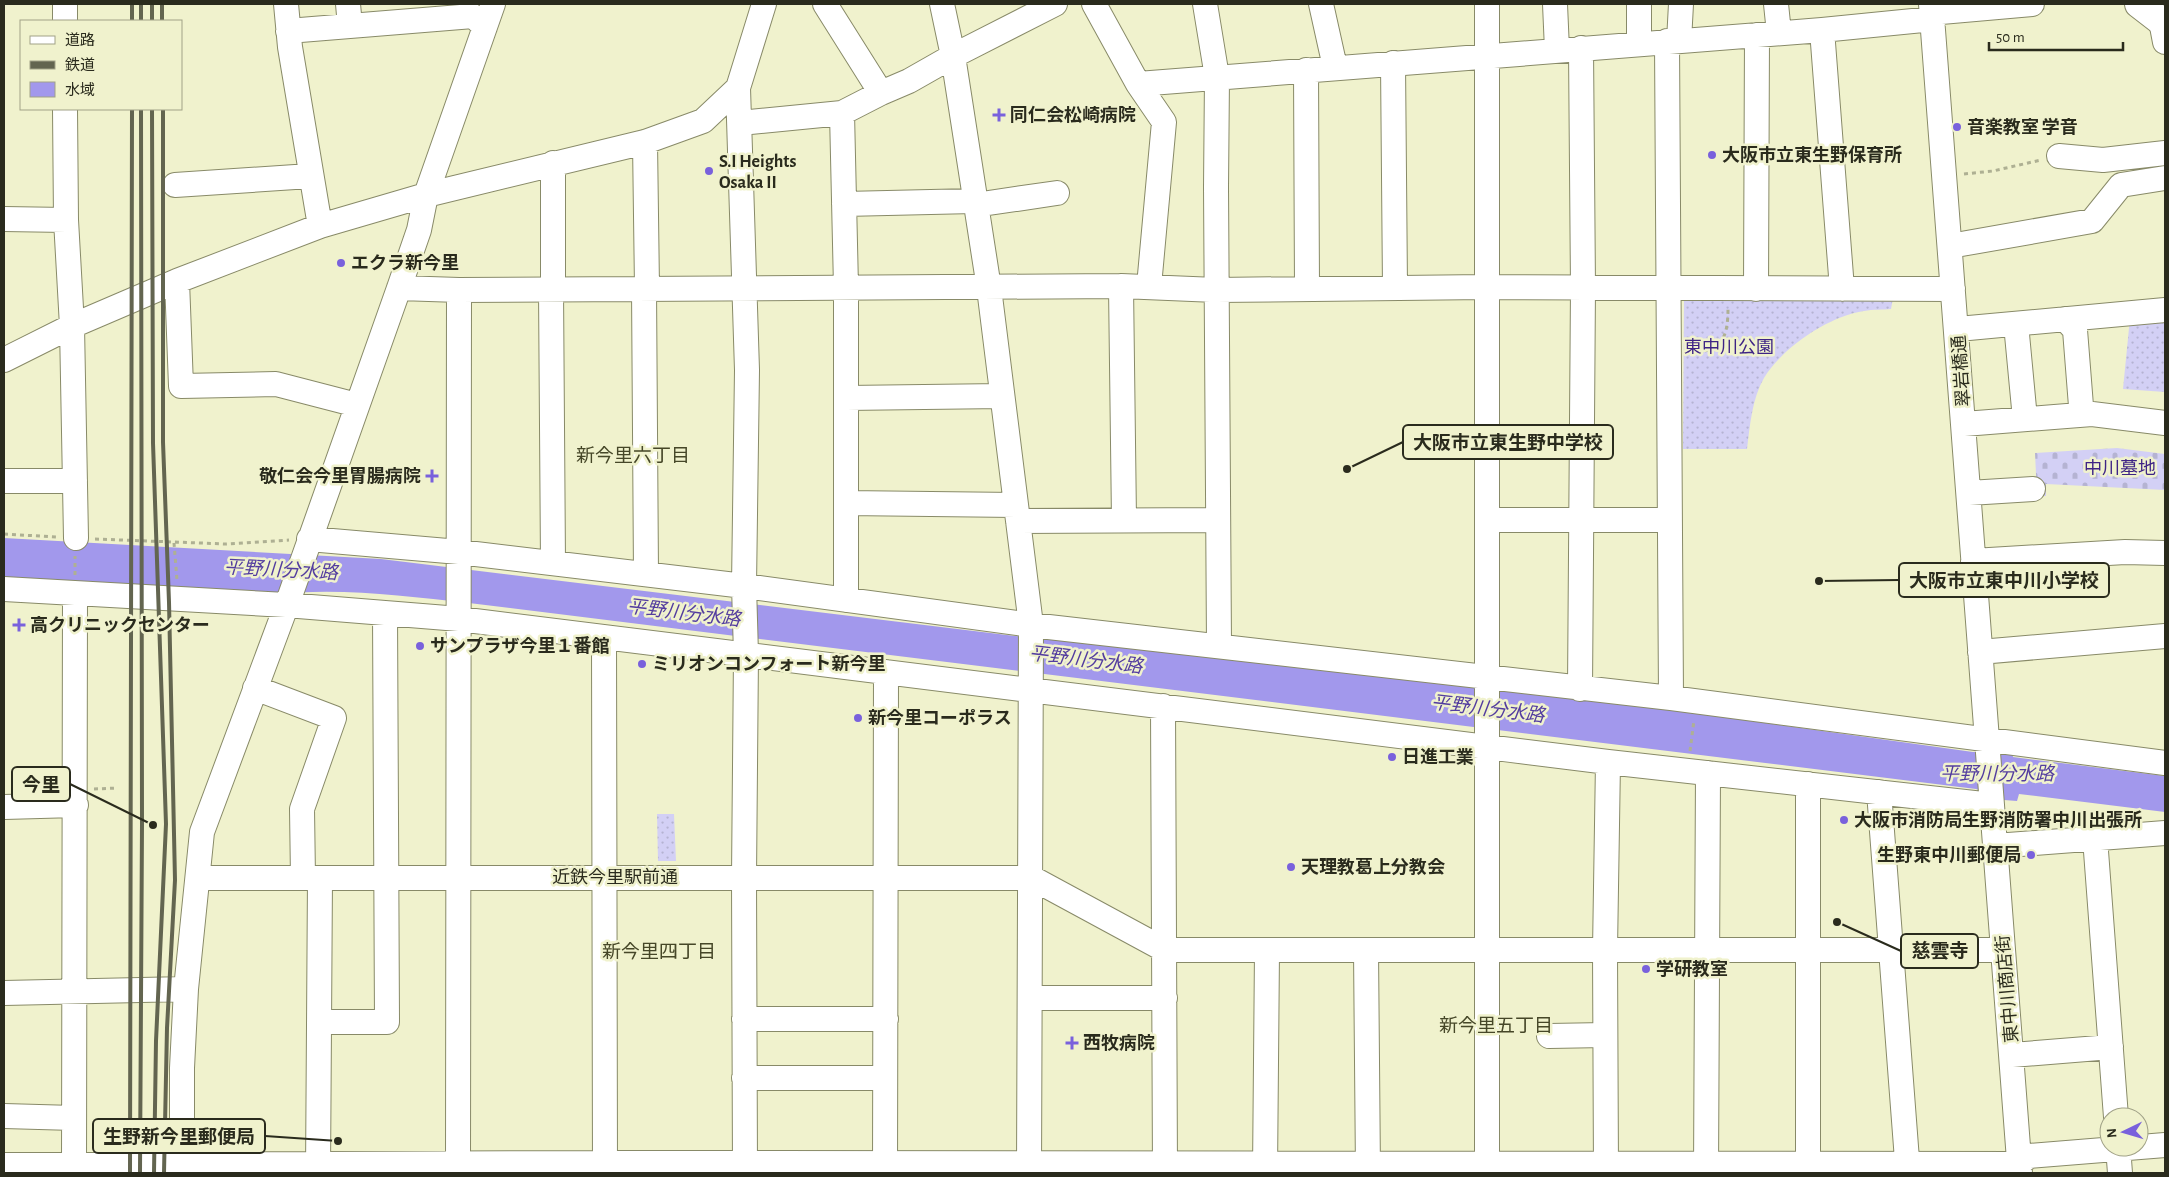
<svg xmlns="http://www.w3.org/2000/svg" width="2169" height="1177" font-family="'Alegreya Sans','Noto Sans JP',sans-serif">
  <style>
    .grass { fill: url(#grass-dots) }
    .cemetery { fill: url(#cemetery-stones) }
    .water { fill: #a298ec }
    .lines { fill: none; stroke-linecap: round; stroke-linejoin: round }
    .minor-casing { stroke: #888a68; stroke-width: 26 }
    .major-casing { stroke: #888a68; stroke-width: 30 }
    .path { stroke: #aeb093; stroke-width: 3; stroke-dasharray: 4 4; stroke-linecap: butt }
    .minor { stroke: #fff; stroke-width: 24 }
    .major { stroke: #fff; stroke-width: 28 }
    .rail { stroke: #636550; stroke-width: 4 }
    .poi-dot { fill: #7961dc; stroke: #f0f2cd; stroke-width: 2 }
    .labels { text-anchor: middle; stroke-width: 5; stroke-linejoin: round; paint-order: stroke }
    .poi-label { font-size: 18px; font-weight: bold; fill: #2a2b1d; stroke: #f0f2cd; text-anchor: start }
    .park-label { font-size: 18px; fill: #3e2485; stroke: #f0f2cd }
    .street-label { font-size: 18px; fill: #2a2b1d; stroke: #f0f2cd }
    .neighbourhood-label { font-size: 19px; fill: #464728; stroke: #f0f2cd }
    .water-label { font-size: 19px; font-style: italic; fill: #533d9f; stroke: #f0f2cd }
    .leader { fill: none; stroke: #2a2b1d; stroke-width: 2 }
    .callout-dot { fill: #2a2b1d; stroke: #f0f2cd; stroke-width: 2 }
    .callout { fill: #f0f2cd; stroke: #2a2b1d; stroke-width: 2 }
    .callout-label { font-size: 19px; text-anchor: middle; font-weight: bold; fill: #2a2b1d }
  </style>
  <defs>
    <pattern id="grass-dots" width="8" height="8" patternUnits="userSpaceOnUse" patternTransform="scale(1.25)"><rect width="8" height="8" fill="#d3d0f5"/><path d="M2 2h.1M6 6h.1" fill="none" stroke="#b5b3d2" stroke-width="1.8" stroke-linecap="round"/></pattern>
    <pattern id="cemetery-stones" width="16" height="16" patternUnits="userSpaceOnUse" patternTransform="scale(1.25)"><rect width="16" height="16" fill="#d3d0f5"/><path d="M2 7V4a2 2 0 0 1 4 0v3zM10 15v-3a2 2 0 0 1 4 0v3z" fill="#b5b3d2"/></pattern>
  </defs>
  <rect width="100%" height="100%" fill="#f0f2cd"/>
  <path class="grass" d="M1893,298l-2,11c-8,1 -18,0 -27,2 -35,5 -81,36 -100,67 -12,21 -14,47 -17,71h-64l1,-149z
    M2165,315v77l-42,-3 7,-71z
    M657,814h17l2,47h-18z"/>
  <path class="cemetery" d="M2117,448l48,6v36l-119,-6v12h-9l-2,-43z"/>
  <path class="water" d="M4,538l377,21 634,77 456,46 502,70 39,-2 1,7 152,19v36l-146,-18 -2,7 -13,-1 -28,-11 -1507,-186c-66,-7 -132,-16 -198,-8l-267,-16z"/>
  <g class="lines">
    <g class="minor-casing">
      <path id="minor" d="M65,4v17
        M286,4l4,43 30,179
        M348,4l2,22
        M825,4l56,89
        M942,4l11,52 36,232 42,337 -2,548
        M1094,4l44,80 684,-54 111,-11 8,-7 91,-8
        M1205,4l12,73 -1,110 3,458
        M1321,4l14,63
        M1487,4v1169
        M1555,4l2,46
        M1776,4l3,29
        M1931,4l89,1169
        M2161,21l4,21
        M1822,30l20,259
        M288,31l185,-15 12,11
        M1667,41l4,657
        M1679,41l2,-37
        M1639,44v-40
        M1393,63l2,225
        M1306,70l1,219
        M1138,84l26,38 -15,164
        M65,109l1,111 6,106 4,212
        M842,113l4,174v313
        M740,123l102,-10 39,-20 28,-12 44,-25 102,-52
        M645,142l2,146
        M2059,156l44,4 62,-7
        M553,163v126
        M175,185l135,-9
        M844,204l130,-3
        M975,205l82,-12
        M4,219l62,1
        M1950,246l142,-25 29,-36 44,-7
        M177,281l4,105 95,-2 81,21
        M1121,286l3,234
        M399,288l60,2 662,-4 95,4 269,-3 468,2
        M644,288l2,286
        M551,289l2,274
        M1756,289l1,-254
        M2065,319l10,11 6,76 -5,9
        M2016,324l9,95
        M1958,329l207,-19
        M4,360l68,-34 105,-45 143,-55 106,-31 219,-53 58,-21 35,-33
        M846,398l156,-2
        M1964,424l128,-10 73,9
        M4,481h71
        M1969,493l64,-4
        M846,503l170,2
        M1487,520h181
        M1018,521l200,-1
        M309,539l150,13 285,34 287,39 640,73 494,65
        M1973,561l152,-9 40,1
        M4,589l282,16 173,14 1149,143 384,43
        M604,637l1,536
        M1980,652l185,-16
        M255,688l79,30 -32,91 1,69
        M1580,689l3,-401 -2,-240
        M1163,706l2,467
        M1879,792l29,381
        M4,807l72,-2
        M2095,838l21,279
        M1995,846l170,-13
        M198,878h834l133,72h838
        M1366,950l2,223
        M4,993l182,-4
        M1031,998h134
        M744,1019h142
        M319,1022h68l-2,-409
        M1549,1036l56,-1
        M2012,1055l99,-8
        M744,1078h141
        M4,1116l70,2
        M2118,1147l2,26
        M4,1165l602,-2 1413,1 10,-8 136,-11
        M74,1173l1,-580
        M182,1173v-105l4,-79 16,-157 88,-236 109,-308 20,-58 7,-35 67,-191
        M318,1173l2,-295
        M458,1173l1,-883
        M745,1173l-1,-295 2,-224 -2,-68 3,-216 -9,-282 26,-84
        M885,1173l1,-501
        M1265,1173l2,-222
        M1606,1173l-1,-223 3,-188
        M1706,1173l2,-400
        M1808,1173v-389"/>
    </g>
    <g class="major-casing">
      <path id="major" d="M2139,4l22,17h4"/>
    </g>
    <path class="path" d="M1964,174l29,-3 48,-11
      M1689,353c33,-1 39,-15 39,-45
      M4,534l52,3
      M95,539l131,5 63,-4
      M174,543l3,37
      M75,575v-19
      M1690,751l4,-31
      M94,789l24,-1"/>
    <use href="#minor" class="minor"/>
    <use href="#major" class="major"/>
    <path class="rail" d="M132,4v17
      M141,4v17
      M152,4v17
      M162,4v17
      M152,109l1,334 13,381 -10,217 -2,132
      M163,109v333l6,160 6,278 -8,148 -3,145
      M130,1173l2,-1064
      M140,1173l2,-349 -1,-715"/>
  </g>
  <g class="poi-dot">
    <path d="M996.5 107.5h5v5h5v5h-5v5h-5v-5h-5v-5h5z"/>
    <circle cx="1957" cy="127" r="5"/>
    <circle cx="1712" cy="155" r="5"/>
    <circle cx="709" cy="171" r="5"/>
    <circle cx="341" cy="263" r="5"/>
    <path d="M429.5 468.5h5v5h5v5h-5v5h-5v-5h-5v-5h5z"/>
    <path d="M16.5 617.5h5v5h5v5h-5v5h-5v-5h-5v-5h5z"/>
    <circle cx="420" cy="646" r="5"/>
    <circle cx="642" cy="664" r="5"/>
    <circle cx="858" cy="718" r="5"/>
    <circle cx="1392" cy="757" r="5"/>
    <circle cx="1844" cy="820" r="5"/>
    <circle cx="2031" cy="855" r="5"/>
    <circle cx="1291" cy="867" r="5"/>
    <circle cx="1646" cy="969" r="5"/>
    <path d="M1069.5 1035.5h5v5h5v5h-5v5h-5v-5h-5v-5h5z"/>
  </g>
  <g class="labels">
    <g class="poi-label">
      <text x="1010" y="121">同仁会松崎病院</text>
      <text x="1967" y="133">音楽教室 学音</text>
      <text x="1722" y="161">大阪市立東生野保育所</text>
      <text x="719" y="167">S.I Heights<tspan x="719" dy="21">Osaka II</tspan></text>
      <text x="351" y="269">エクラ新今里</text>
      <text x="421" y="482" text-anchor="end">敬仁会今里胃腸病院</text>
      <text x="30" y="631">高クリニックセンター</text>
      <text x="430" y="652">サンプラザ今里１番館</text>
      <text x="652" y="670">ミリオンコンフォート新今里</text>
      <text x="868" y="724">新今里コーポラス</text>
      <text x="1402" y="763">日進工業</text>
      <text x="1854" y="826">大阪市消防局生野消防署中川出張所</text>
      <text x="2021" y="861" text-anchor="end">生野東中川郵便局</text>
      <text x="1301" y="873">天理教葛上分教会</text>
      <text x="1656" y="975">学研教室</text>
      <text x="1083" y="1049">西牧病院</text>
    </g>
    <g class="park-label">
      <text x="1729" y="353">東中川公園</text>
      <text x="2120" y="474">中川墓地</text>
    </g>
    <g class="street-label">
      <text transform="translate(1961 371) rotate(-94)" y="6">翠岩橋通</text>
      <text x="615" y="883">近鉄今里駅前通</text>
      <text transform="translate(2007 989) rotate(-95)" y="6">東中川商店街</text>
    </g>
    <g class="neighbourhood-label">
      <text x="633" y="462">新今里六丁目</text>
      <text x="659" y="958">新今里四丁目</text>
      <text x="1496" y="1032">新今里五丁目</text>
    </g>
    <g class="water-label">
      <text transform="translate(281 569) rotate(3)" y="7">平野川分水路</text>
      <text transform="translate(684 612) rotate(7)" y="7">平野川分水路</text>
      <text transform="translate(1086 659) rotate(7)" y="7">平野川分水路</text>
      <text transform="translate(1488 708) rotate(7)" y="7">平野川分水路</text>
      <text x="1997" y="780">平野川分水路</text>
    </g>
  </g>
  <path class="leader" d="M1347 469L1403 442M1819 581L1899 580M153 825L70 784M1837 922L1901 951M338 1141L265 1136"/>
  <g class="callout-dot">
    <circle cx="1347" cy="469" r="5"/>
    <circle cx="1819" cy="581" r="5"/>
    <circle cx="153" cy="825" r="5"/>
    <circle cx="1837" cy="922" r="5"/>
    <circle cx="338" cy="1141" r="5"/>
  </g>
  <g class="callout">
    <rect x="1403" y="425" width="210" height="34" rx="5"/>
    <rect x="1899" y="563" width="210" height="34" rx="5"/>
    <rect x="12" y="767" width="58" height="34" rx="5"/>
    <rect x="1901" y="934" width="77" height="34" rx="5"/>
    <rect x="93" y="1119" width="172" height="34" rx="5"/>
  </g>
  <g class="callout-label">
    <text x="1508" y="449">大阪市立東生野中学校</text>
    <text x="2004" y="587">大阪市立東中川小学校</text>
    <text x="41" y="791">今里</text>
    <text x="1940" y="957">慈雲寺</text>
    <text x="179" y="1143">生野新今里郵便局</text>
  </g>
  <rect width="2169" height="1177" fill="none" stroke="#2a2b1d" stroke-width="10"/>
  <rect x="20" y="20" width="162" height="90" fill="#f0f2cd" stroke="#a1a287"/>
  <rect x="30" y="36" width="25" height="8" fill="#ffffff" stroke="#a1a287"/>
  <text x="65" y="45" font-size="15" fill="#2a2b1d">道路</text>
  <rect x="30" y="61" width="25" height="8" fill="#636550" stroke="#a1a287"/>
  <text x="65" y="70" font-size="15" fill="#2a2b1d">鉄道</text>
  <rect x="30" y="82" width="25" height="15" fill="#a298ec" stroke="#a1a287"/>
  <text x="65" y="95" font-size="15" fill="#2a2b1d">水域</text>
  <g transform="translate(2124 1132) rotate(265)"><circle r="24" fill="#f0f2cd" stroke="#a1a287"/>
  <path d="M0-4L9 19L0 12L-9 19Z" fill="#7961dc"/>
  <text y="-8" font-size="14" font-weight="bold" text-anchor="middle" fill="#2a2b1d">N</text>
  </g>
  <path d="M1989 42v8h134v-8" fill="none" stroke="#2a2b1d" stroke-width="2.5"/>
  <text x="1996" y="42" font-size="15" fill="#2a2b1d" stroke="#f0f2cd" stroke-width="4" paint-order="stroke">50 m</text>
</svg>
